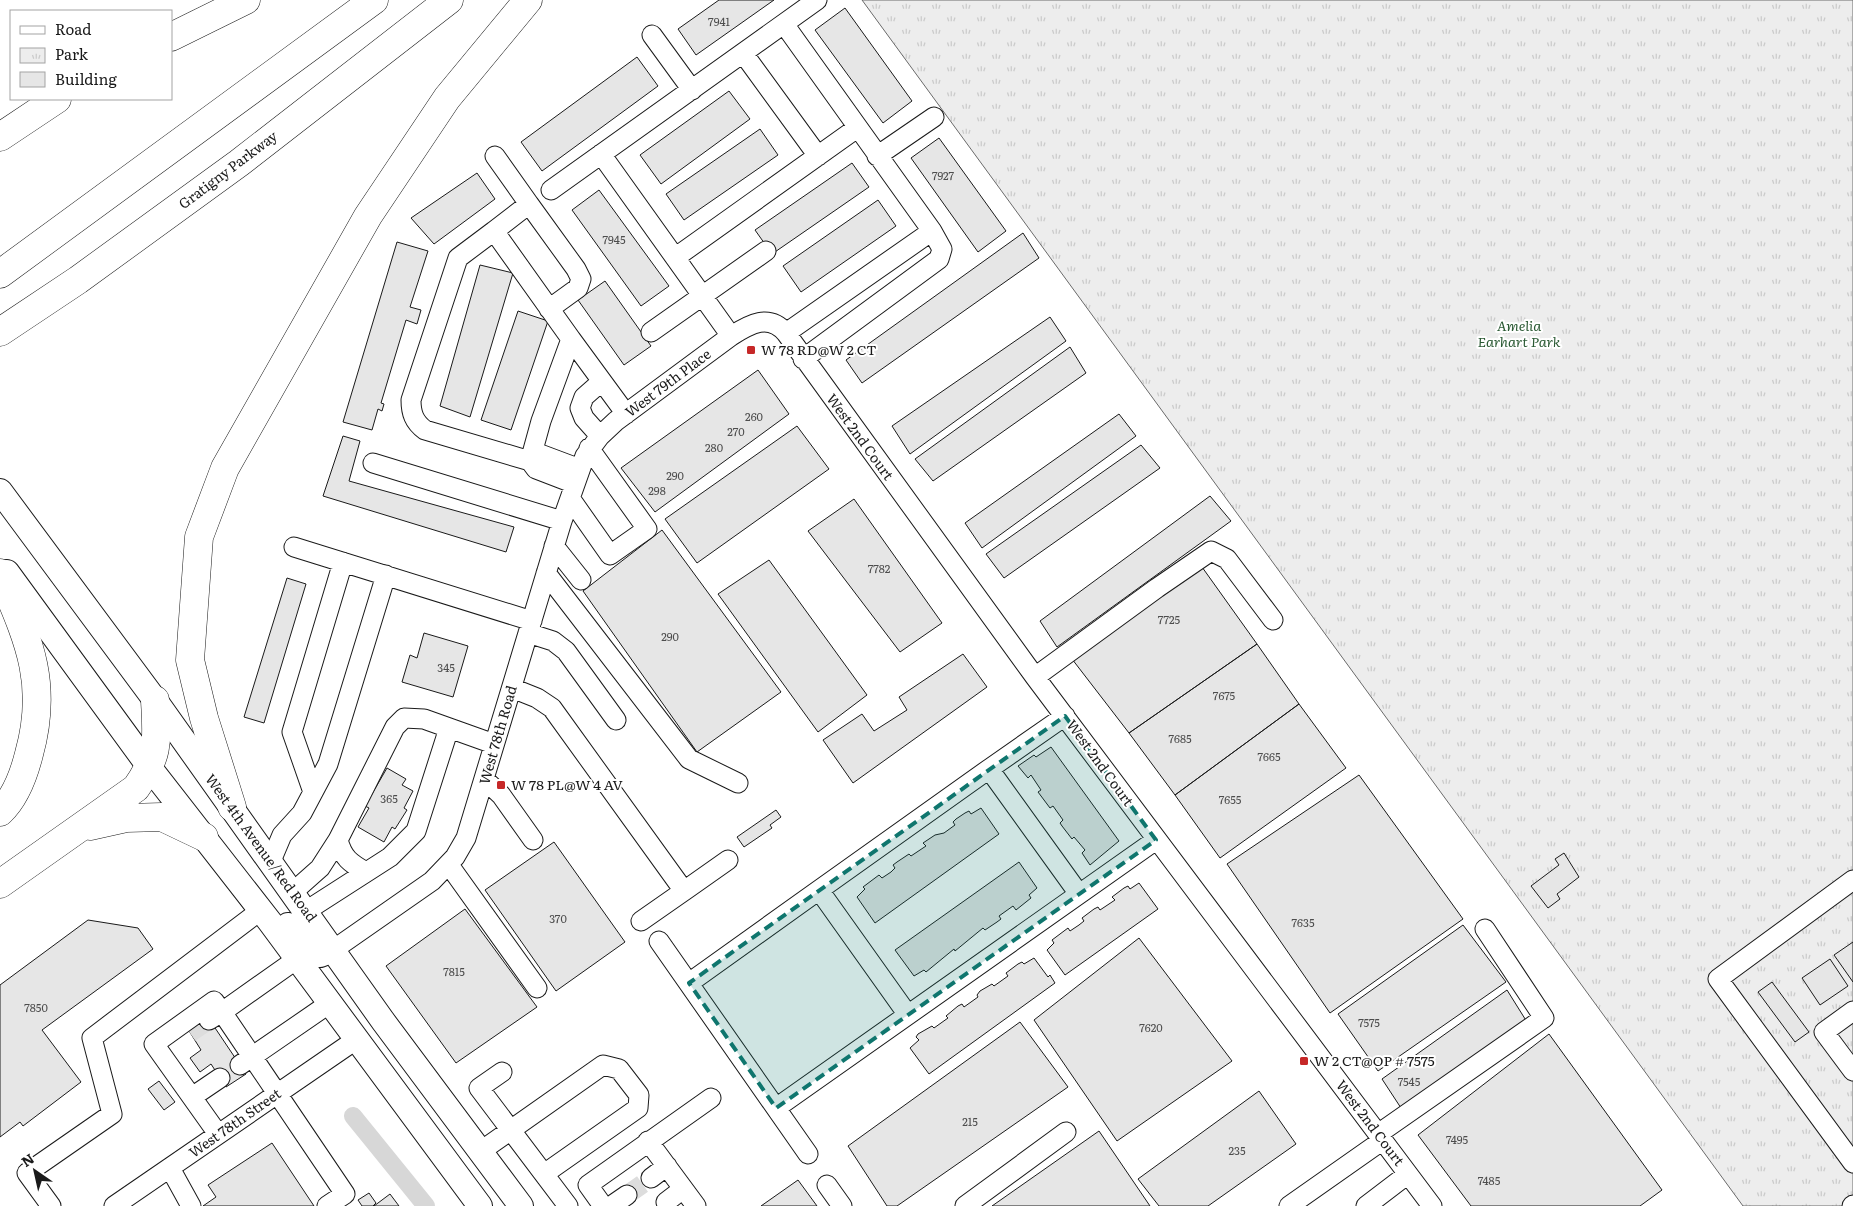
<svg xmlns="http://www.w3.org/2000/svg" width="1853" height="1206" font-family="Literata,serif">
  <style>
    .park { fill: url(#park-tufts); stroke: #6a6a6a }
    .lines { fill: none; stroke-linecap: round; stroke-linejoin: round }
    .canal { stroke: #d7d7d7; stroke-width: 18 }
    .building { fill: #e6e6e6; stroke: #1a1a1a }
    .minor-tunnel { stroke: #ddd; stroke-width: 19; stroke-dasharray: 19 9; stroke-linecap: butt }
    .minor-casing { stroke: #1a1a1a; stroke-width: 21 }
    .major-casing { stroke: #1a1a1a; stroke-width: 26 }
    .highway-casing { stroke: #1a1a1a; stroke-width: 29 }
    .minor { stroke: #fff; stroke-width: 19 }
    .major { stroke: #fff; stroke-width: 24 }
    .highway { stroke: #fff; stroke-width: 28 }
    .marked { fill: #0f766e; fill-opacity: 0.2; stroke: #0f766e; stroke-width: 4; stroke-dasharray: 10 6; stroke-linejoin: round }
    .poi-dot { fill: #c62828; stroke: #fff; stroke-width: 2 }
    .labels { text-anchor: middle; stroke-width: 4; stroke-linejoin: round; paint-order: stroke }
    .number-label { font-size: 11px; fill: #4d4d4d }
    .street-label { font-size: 14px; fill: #1a1a1a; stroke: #fff }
    .park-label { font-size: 14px; font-style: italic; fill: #2b5a34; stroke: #fff }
    .poi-label { font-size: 14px; fill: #1a1a1a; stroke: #fff; text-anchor: start }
  </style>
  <defs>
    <pattern id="park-tufts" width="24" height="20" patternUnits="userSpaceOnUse" patternTransform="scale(1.25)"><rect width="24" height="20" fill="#ededed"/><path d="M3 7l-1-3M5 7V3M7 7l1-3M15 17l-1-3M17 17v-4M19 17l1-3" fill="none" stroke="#cbcbcb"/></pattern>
  </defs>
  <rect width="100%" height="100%" fill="#fff"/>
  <path class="park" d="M862,0h991v1206h-110z"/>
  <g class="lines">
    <path class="canal" d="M353,1116l73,90"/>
  </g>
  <path class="building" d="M719,0h55l-78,55 -18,-26z
    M845,8l67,93 -29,22 -68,-93z
    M637,57l21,29 -116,85 -21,-29z
    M729,91l21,28 -89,65 -21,-29z
    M760,129l18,26 -94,65 -18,-26z
    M939,138l67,93 -28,21 -67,-94z
    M852,163l17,24 -97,67 -17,-24z
    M477,173l18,26 -61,45 -23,-26z
    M599,190l70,96 -28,20 -69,-96z
    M878,200l18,26 -95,66 -18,-26z
    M1023,233l16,25 -177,125 -16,-23z
    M397,242l31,9 -18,56 11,3 -4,14 -11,-4 -25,83 3,1 -2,7 -4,-2 -6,21 -29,-8z
    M480,265l33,8 -43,144 -30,-11z
    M605,281l46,65 -27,19 -46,-65z
    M518,311l30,10 -37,109 -30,-10z
    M1050,317l16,24 -156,113 -18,-28z
    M1070,347l16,26 -153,108 -18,-22z
    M758,370l31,44 -134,98 -34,-44z
    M1119,414l17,22 -154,112 -17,-25z
    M797,426l32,43 -132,94 -32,-44z
    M343,436l17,5 -11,40 165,46 -8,25 -183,-56z
    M1141,445l19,23 -156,110 -18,-24z
    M1210,496l21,25 -174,126 -17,-26z
    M854,499l88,124 -42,29 -92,-121z
    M662,530l119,162 -84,60 -114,-161z
    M769,560l98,135 -49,37 -100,-138z
    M1202,567l55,77 -128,89 -57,-74z
    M287,578l19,6 -42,139 -20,-6z
    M424,633l44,13 -15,51 -51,-15 8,-27 7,3z
    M1257,644l42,60 -124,91 -46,-62z
    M963,654l24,33 -134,96 -30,-43 39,-26 12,17 33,-21 -8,-13z
    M1299,704l47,64 -126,90 -45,-63z
    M1051,747l68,94 -29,24 -8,-12 3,-3 -11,-13 -2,2 -10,-13 -2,-3 3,-3 -10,-14 -3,2 -12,-16 3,-2 -10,-15 -3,3 -10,-12 16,-11 2,2z
    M387,768l19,11 -4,6 11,6 -9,17 3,2 -12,19 -3,-2 -8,15 -26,-15 11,-19 -4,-2z
    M1359,775l104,144 -133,94 -103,-149z
    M981,808l18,26 -124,89 -18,-26 8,-8 -2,-2 16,-12 3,3 9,-6 4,-4 -2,-3 4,-3 12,-8 2,2 15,-10 -3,-3 12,-8 9,-2 11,-8 -2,-3 3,-3 9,-6 4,-2 2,3z
    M776,810l5,7 -11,8 2,3 -28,19 -7,-10z
    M554,842l71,100 -69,49 -71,-101z
    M1564,853l15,24 -22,17 3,5 -12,9 -17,-22 28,-21 -4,-6z
    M1019,862l18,26 -8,7 2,3 -15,12 -3,-4 -14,10 2,3 -4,3 -12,8 -2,-2 -28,23 -1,-2 -28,23 -2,-2 -10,6 -19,-26z
    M1139,883l19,26 -93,66 -18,-25 7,-7 -2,-3 16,-12 2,3 9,-6 5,-4 -2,-3 12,-9 4,-2 2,3 15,-10 -3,-3 12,-9 4,-2 2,3z
    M465,909l72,98 -81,56 -70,-97z
    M88,920l50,8 15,21 -111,81 39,52 -58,44 -3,-4 -20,15v-152z
    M1463,925l43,57 -128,89 -40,-57z
    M1139,938l93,123 -115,80 -83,-121z
    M1853,942v40l-19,-27z
    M1034,958l14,19 2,-2 5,8 -126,91 -19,-26 9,-8 -3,-3 2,-3 14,-8 2,2 14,-10 -2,-2 12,-10 4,-2 2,3 14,-10 -1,-2 3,-4 12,-7 2,2 14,-10 -2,-3 12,-9 4,-2 2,2z
    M1830,959l18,27 -28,19 -18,-27z
    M1772,982l37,50 -14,10 -37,-50z
    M1507,990l20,32 -126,86 -19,-29z
    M205,1013l41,61 -20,13 -15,-23 -11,8 -10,-14 11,-8 -15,-24z
    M1020,1022l48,65 -171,119h-10l-39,-60z
    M1549,1034l113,156 -22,16h-169l-53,-71z
    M159,1081l16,21 -11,8 -16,-21z
    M1259,1091l37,53 -88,62h-49l-21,-27z
    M1099,1131l51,75h-158z
    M272,1143l42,63h-111l13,-9 -8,-12z
    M798,1180l19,26h-56z
    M369,1193l7,10 -3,3h-11l-4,-6z
    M390,1194l9,12h-25z"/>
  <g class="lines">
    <path class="minor-tunnel" d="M190,1033l19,-13
      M627,1195l24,-17"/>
    <g class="minor-casing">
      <path id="minor" d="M784,24l148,207 10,18 -3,10 -136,100
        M652,35l40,55
        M743,53l75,103
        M601,154l130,182
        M495,156l34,48
        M877,156l57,-39
        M551,190l266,-190
        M494,231l77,108 -30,82 -11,40 -105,-31c-11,-8 -14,-17 -14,-30l47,-142z
        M494,231l35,-27 47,65 5,10 -3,9 -29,21
        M676,257l181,-129
        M651,332l115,-81
        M786,333l146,-102
        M571,339l55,75
        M600,436l-16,-18 -4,-10 4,-11 17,-15
        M373,463l189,58
        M575,484l-39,-15 -6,-8 10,-7 40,15
        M570,498l40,57 37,-26 -58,-81
        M554,546l27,34
        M294,547l238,74
        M546,573l143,186 49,24
        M528,633l25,8 13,10 50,69
        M1035,677l122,-89 54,-37 16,8 46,61
        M512,688l25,10 15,10 132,183 44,-31
        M989,769l76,-53
        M485,780l16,15 32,45
        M313,792l-21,-60 51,-170
        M338,840c5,18 12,23 28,32
        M271,861l11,-26 20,-22 26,-49 58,-189
        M449,865l88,123
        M1853,880l-135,99 135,184
        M293,892l27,-24 18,-28 57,-113 9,-9 20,1 70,25
        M306,911l84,-54 26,-26 33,-103
        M641,921l43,-30
        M659,941l149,213
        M333,950l99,-69 23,-24 11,-19 96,-317 23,-65 15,-20 16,-15 115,-85c19,-12 38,-23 55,-3l249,344 397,529
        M297,959l-75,53 123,182 -18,12
        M689,983l130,-93
        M1853,1011l-29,21 29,39
        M908,1015l-89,-125 170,-121 90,125
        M209,1020l13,-8 -8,-11 -60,43 64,90
        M240,1065l90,-62
        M502,1072l-23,16 89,118
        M192,1097l28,-19
        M776,1108l380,-268
        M1378,1134l166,-116 -59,-89
        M648,1141l48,65
        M481,1151l122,-86 16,4 20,26 -1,13 -94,66
        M170,1168l21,38
        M651,1178l16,-12
        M827,1185l15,21
        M666,1202l17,-13
        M51,1206l-24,-33 85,-59 -20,-76 169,-128
        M114,1206l243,-167
        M603,1206l-15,-21 123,-87
        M611,1206l16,-11
        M965,1206l101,-74
        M1289,1206l94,-66
        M1366,1206l42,-32
        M1852,1206l1,-1"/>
    </g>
    <g class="major-casing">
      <path id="major" d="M0,491l155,209 228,321 138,185
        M7,572l143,196 120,154 210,284
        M288,925l25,27 7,3 13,-5"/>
    </g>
    <g class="highway-casing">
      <path id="highway" d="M171,37l75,-37
        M0,137l57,-38
        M0,274l374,-274
        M0,332l78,-52 161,-117 210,-163
        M0,573c28,66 49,109 29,181 -5,20 -14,44 -29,58
        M232,807l-28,-89 -14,-58 9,-123 26,-69 143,-252 79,-118 81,-98
        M90,826l36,-8 36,-1 42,20
        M0,884l136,-96c24,-34 21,-48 19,-88"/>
    </g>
    <use href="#minor" class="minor"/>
    <use href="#major" class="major"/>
    <use href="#highway" class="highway"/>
  </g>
  <path class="marked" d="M1065,716l91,124 -380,268 -87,-125z"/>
  <g class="poi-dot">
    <rect x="746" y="345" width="10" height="10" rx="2.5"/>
    <rect x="496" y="780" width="10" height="10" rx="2.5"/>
    <rect x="1299" y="1056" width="10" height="10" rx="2.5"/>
  </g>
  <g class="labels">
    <g class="number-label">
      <text x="719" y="26">7941</text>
      <text x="943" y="180">7927</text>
      <text x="614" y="244">7945</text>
      <text x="754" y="421">260</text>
      <text x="736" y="436">270</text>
      <text x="714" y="452">280</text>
      <text x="675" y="480">290</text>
      <text x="657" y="495">298</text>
      <text x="879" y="573">7782</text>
      <text x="1169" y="624">7725</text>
      <text x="670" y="641">290</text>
      <text x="446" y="672">345</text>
      <text x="1224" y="700">7675</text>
      <text x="1180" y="743">7685</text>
      <text x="1269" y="761">7665</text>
      <text x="389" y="803">365</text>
      <text x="1230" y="804">7655</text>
      <text x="558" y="923">370</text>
      <text x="1303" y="927">7635</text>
      <text x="454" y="976">7815</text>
      <text x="36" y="1012">7850</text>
      <text x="1369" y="1027">7575</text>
      <text x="1151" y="1032">7620</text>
      <text x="1409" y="1086">7545</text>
      <text x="970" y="1126">215</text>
      <text x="1457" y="1144">7495</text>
      <text x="1237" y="1155">235</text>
      <text x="1489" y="1185">7485</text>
    </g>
    <g class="street-label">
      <text transform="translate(228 170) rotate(-37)" y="5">Gratigny Parkway</text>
      <text transform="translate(668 383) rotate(-37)" y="5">West 79th Place</text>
      <text transform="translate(860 437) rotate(54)" y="5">West 2nd Court</text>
      <text transform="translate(498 735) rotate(-74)" y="5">West 78th Road</text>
      <text transform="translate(1100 763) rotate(54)" y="5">West 2nd Court</text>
      <text transform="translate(261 848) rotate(54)" y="5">West 4th Avenue/Red Road</text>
      <text transform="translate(235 1123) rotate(-35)" y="5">West 78th Street</text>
      <text transform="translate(1370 1123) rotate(53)" y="5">West 2nd Court</text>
    </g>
    <g class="park-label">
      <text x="1519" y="331">Amelia<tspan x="1519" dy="16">Earhart Park</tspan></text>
    </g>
    <g class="poi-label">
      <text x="761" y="355">W 78 RD@W 2 CT</text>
      <text x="511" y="790">W 78 PL@W 4 AV</text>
      <text x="1314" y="1066">W 2 CT@OP # 7575</text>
    </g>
  </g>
  <rect x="10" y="10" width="162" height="90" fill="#ffffff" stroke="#a3a3a3"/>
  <rect x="20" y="26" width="25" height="8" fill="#ffffff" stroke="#a3a3a3"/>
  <text x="55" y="35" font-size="15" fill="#1a1a1a">Road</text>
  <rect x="20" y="48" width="25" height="15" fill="url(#park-tufts)" stroke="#a3a3a3"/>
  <text x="55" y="60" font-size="15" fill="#1a1a1a">Park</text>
  <rect x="20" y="72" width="25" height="15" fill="#e6e6e6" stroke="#a3a3a3"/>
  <text x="55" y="85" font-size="15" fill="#1a1a1a">Building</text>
  <g transform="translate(35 1171) rotate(326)" stroke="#ffffff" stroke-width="4" paint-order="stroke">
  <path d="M0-4L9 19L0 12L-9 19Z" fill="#1a1a1a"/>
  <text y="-8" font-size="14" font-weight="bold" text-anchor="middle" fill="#1a1a1a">N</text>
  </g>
</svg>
